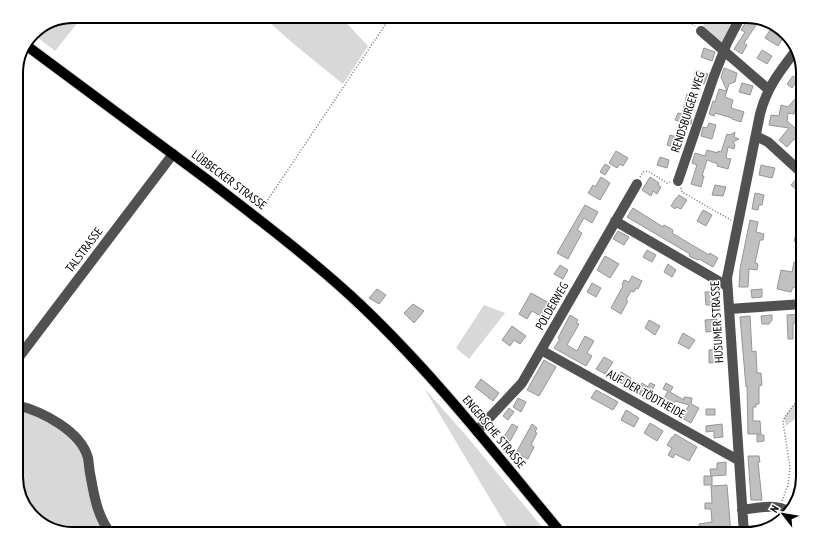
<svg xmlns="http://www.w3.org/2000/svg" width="819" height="550" font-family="'PT Sans Narrow',sans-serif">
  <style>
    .green { fill: #d8d8d8 }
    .building { fill: #c0c0c0; stroke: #959595 }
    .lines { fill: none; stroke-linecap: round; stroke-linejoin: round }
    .major-casing { stroke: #dbdbdb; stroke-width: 12 }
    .path { stroke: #737373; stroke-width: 1.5; stroke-dasharray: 1 2; stroke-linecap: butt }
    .minor { stroke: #515151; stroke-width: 10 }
    .major { stroke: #000; stroke-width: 10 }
    .labels { text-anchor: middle; stroke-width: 3; stroke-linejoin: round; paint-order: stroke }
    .street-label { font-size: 12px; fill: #000; stroke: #fff }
    .rim { fill: none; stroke: #000; stroke-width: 2 }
  </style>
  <rect width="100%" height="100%" fill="#fff"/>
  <path class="green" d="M73,16h10l-28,35 -22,-17z
    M262,16h78l28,30 -25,38 -48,-39z
    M707,16h30l-14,28 -21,-14z
    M484,305l21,8 -36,46 -13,-11z
    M424,388l40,45 84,101h-37z
    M803,392v21l-17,13 -2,-9z
    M23,410l39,18 21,23 24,83h-34l-32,-10 -17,-19 -8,-25v-34z"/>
  <path class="building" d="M749,17l9,5 -14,21 3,2 -5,9 -8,-5 11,-17 -4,-2z
    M770,30l13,8 -5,8 -13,-8z
    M704,48l11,4 -3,9 -11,-4z
    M762,50l10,6 -5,8 -10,-6z
    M724,68l13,5 -2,9 -6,2 -4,13 8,3 -2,8 13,4 -3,10 -9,-3v-1l-17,-5 -1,3 -5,-2 4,-13 2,1 4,-13 8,2 -6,-14z
    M696,70l12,4 -4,10 -11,-4z
    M793,76l5,3 -6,9 -5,-4z
    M742,83l11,3 -3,9 -11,-3z
    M687,94l11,3 -3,8 -3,-1 -4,12 4,3 -1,5 -3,-1v2l-13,-5 3,-7 4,1z
    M795,99l5,5 -5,5 -1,5 -6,-1 -1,8 9,8h-1l3,3 -1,1 6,6v23l-7,-7 7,-8 -9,-8 -7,8 -8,-7 10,-12 -20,-3 2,-10 8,1 2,-11 7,2z
    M709,123l7,2 -4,14 -11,-3 2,-9 4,1z
    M735,132l-1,5 5,2 -6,3 2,3 -1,4 -6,-2 -2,11 5,1 -3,10 -11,-3 1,-2 -11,-4 -5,16h2l-3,11 -10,-3 6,-19 -5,-2 3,-10 10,3 2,-6 11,3v-2l3,1 6,-18 3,1z
    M670,135l13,4 -3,10 -13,-4z
    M616,151l12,7 -5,8 -3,-2 -3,4 -8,-5z
    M660,157l9,3 -2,8 -10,-3z
    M605,164l5,3 -5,8 -5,-3z
    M761,165l14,3 -3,10 -13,-3z
    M601,177l9,6 -10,17 -12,-7 5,-8 2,2z
    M650,177l9,6 -1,2 3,2 -4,7 -4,-3 -2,5 -9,-6z
    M797,178l6,5v3l-5,5 -7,-6z
    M715,185l11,2 -3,9 -11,-1z
    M755,193l9,2 -2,10h-3l-1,5 -6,-1z
    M679,195l8,5 -6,9 -5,-2 -1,2 -4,-3 5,-8h1z
    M585,205l13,7 -6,11 -8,-5 -7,12 5,3 -14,26 -11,-6z
    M633,208l30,19 1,-2 9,5 -1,3 15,9 22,13 1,-2 8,5 -5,9 -14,-8 -1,1 -9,-4 1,-2 -63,-37z
    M703,210l9,5 -6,11 -9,-5z
    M750,220l8,2 -2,10 8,2 -1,6h-3l-5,23 3,1 -1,6 -8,-1 -1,18h-9l1,-18z
    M618,231l11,6 -5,8 -11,-6z
    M796,235l7,1 -1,7 -8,-2z
    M647,250l9,5 -4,7 -9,-5z
    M605,256l14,8 -9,14 -13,-8z
    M794,262l5,1 -2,14 5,1 -1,10 -8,-1 -2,5 -14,-3 4,-19 11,2z
    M668,264l8,6 -4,7 -8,-5z
    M560,265l8,5 -5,9 -9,-5z
    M632,276l10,5 -4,8 -2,-1 -2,4 -3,-1 -5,9 2,1 -7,13 -10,-6 12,-22 -1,-1 2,-5 5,2z
    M592,283l9,5 -5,9 -9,-5z
    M377,289l9,6 -7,9 -10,-6z
    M762,289v8l-10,1 -1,-8z
    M705,292h10l1,13h-10z
    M531,293l20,11 -8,13 -11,-6 -5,8 -8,-5z
    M413,304l11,7 -10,12 -10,-10z
    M803,314v8l-10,1v16h-5l-1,-24z
    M570,315l8,5 -2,3 3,1 -12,21 10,6 8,-15 9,5 -7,12 5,3 -6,10 -32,-18 6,-9 -2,-1z
    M772,315v5l-3,4h-7l-1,-8z
    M750,316l2,36 4,-1 1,22h4l1,12 -3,1v18h-3v3h-3v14h7l1,13h-13l-1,-48 -1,1 -6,-70z
    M717,319v12l-11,1 -1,-12z
    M649,320l11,6 -5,9 -10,-7z
    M512,326l14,10 -6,8 -6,-4 -4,6 -8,-6z
    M683,333l12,7 -6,9 -11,-6z
    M719,349l1,13 -11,1v-13z
    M604,357l9,5 -8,12 -9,-5z
    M544,360l12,7 -17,29 -12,-6z
    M621,372l10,6 -5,8 -10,-6z
    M481,379l18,14 -6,8 -18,-14z
    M642,383l6,4 2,-4 5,2 -9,15 -4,-3 1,-1 -4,-2 2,-3 -3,-1z
    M666,383l7,4 -3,5 14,8v-3l8,1 -1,6 8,4 -8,15 -9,-5 7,-13 -14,-4 -6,10 -7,-5 2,-3 -2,-1 6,-11 -5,-2z
    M596,390l22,12 -5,8 -22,-12z
    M518,398l8,4 -5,10 -8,-5z
    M509,408l5,4 -6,8 -5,-4z
    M706,409h9v6h-9z
    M626,410l13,8 -5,9 -13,-7z
    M650,423l13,8 -6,10 -13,-8z
    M512,424l6,3 -8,14 -6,-4z
    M532,424l5,4 -2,4 2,1 -6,12 3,2 -6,12 -12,-6z
    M722,424l1,13 -9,1v-7l-8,1v-6z
    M675,434l22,13 -8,14 -14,-7 -2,4 -5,-3 4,-7 -5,-3 5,-8h1z
    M757,435h7v6l-7,1z
    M748,456h11l1,6h-2l4,38h-11z
    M726,462v13l-15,1 -1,-7h7v-6z
    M704,476h8v9h-8z
    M727,485l4,49h-18v-2l-13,1 -1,-9 13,-2 -1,-13h-6v-6h7l-1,-17z
    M771,524l1,3 -19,5 -1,-6z"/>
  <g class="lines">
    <g class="major-casing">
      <path id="major" d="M27,46c61,45 122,90 182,135 48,37 97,74 142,115 78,72 143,156 211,238"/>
    </g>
    <path class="path" d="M683,16l12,10
      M640,177l3,-5 5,-1 19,12 3,-1
      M681,188l1,4 49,28
      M261,210l130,-194
      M16,438l5,-24
      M782,501l6,-16 2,-17 -7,-46 2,-5 18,-24"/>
    <path class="minor" d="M701,31l67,58
      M756,136l12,6 35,32
      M678,181l36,-105 13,-33 14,-27
      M615,221l112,65
      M729,309l74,-5
      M541,350l197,110
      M16,361l157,-207
      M16,405c26,6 65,26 72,53 1,5 1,10 2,15 4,22 7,43 21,61
      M477,431l45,-48 115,-199
      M742,510c15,-2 34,-7 47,2
      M744,534l-17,-256 33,-164c7,-27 20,-43 37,-65"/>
    <use href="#major" class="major"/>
  </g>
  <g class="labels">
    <g class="street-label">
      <text transform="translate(688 112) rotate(-72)" y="4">RENDSBURGER WEG</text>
      <text transform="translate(229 180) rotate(37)" y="4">LÜBBECKER STRASSE</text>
      <text transform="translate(84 250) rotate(-53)" y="4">TALSTRASSE</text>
      <text transform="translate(552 306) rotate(-60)" y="4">POLDERWEG</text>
      <text transform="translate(717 322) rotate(-93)" y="4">HUSUMER STRASSE</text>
      <text transform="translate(646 394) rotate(29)" y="4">AUF DER TÖDTHEIDE</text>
      <text transform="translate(494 432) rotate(50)" y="4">ENGERSCHE STRASSE</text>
    </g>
  </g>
  <path d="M0 0H819V550H0ZM73 23H746A50 50 0 0 1 796 73V477A50 50 0 0 1 746 527H73A50 50 0 0 1 23 477V73A50 50 0 0 1 73 23Z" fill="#fff" fill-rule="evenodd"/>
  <path class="rim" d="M73 23H746A50 50 0 0 1 796 73V477A50 50 0 0 1 746 527H73A50 50 0 0 1 23 477V73A50 50 0 0 1 73 23Z"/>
  <g transform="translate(783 514) rotate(301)" stroke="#ffffff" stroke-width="3" paint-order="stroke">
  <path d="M0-3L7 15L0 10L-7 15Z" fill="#000000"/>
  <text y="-6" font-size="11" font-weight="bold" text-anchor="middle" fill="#000000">N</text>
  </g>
</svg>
